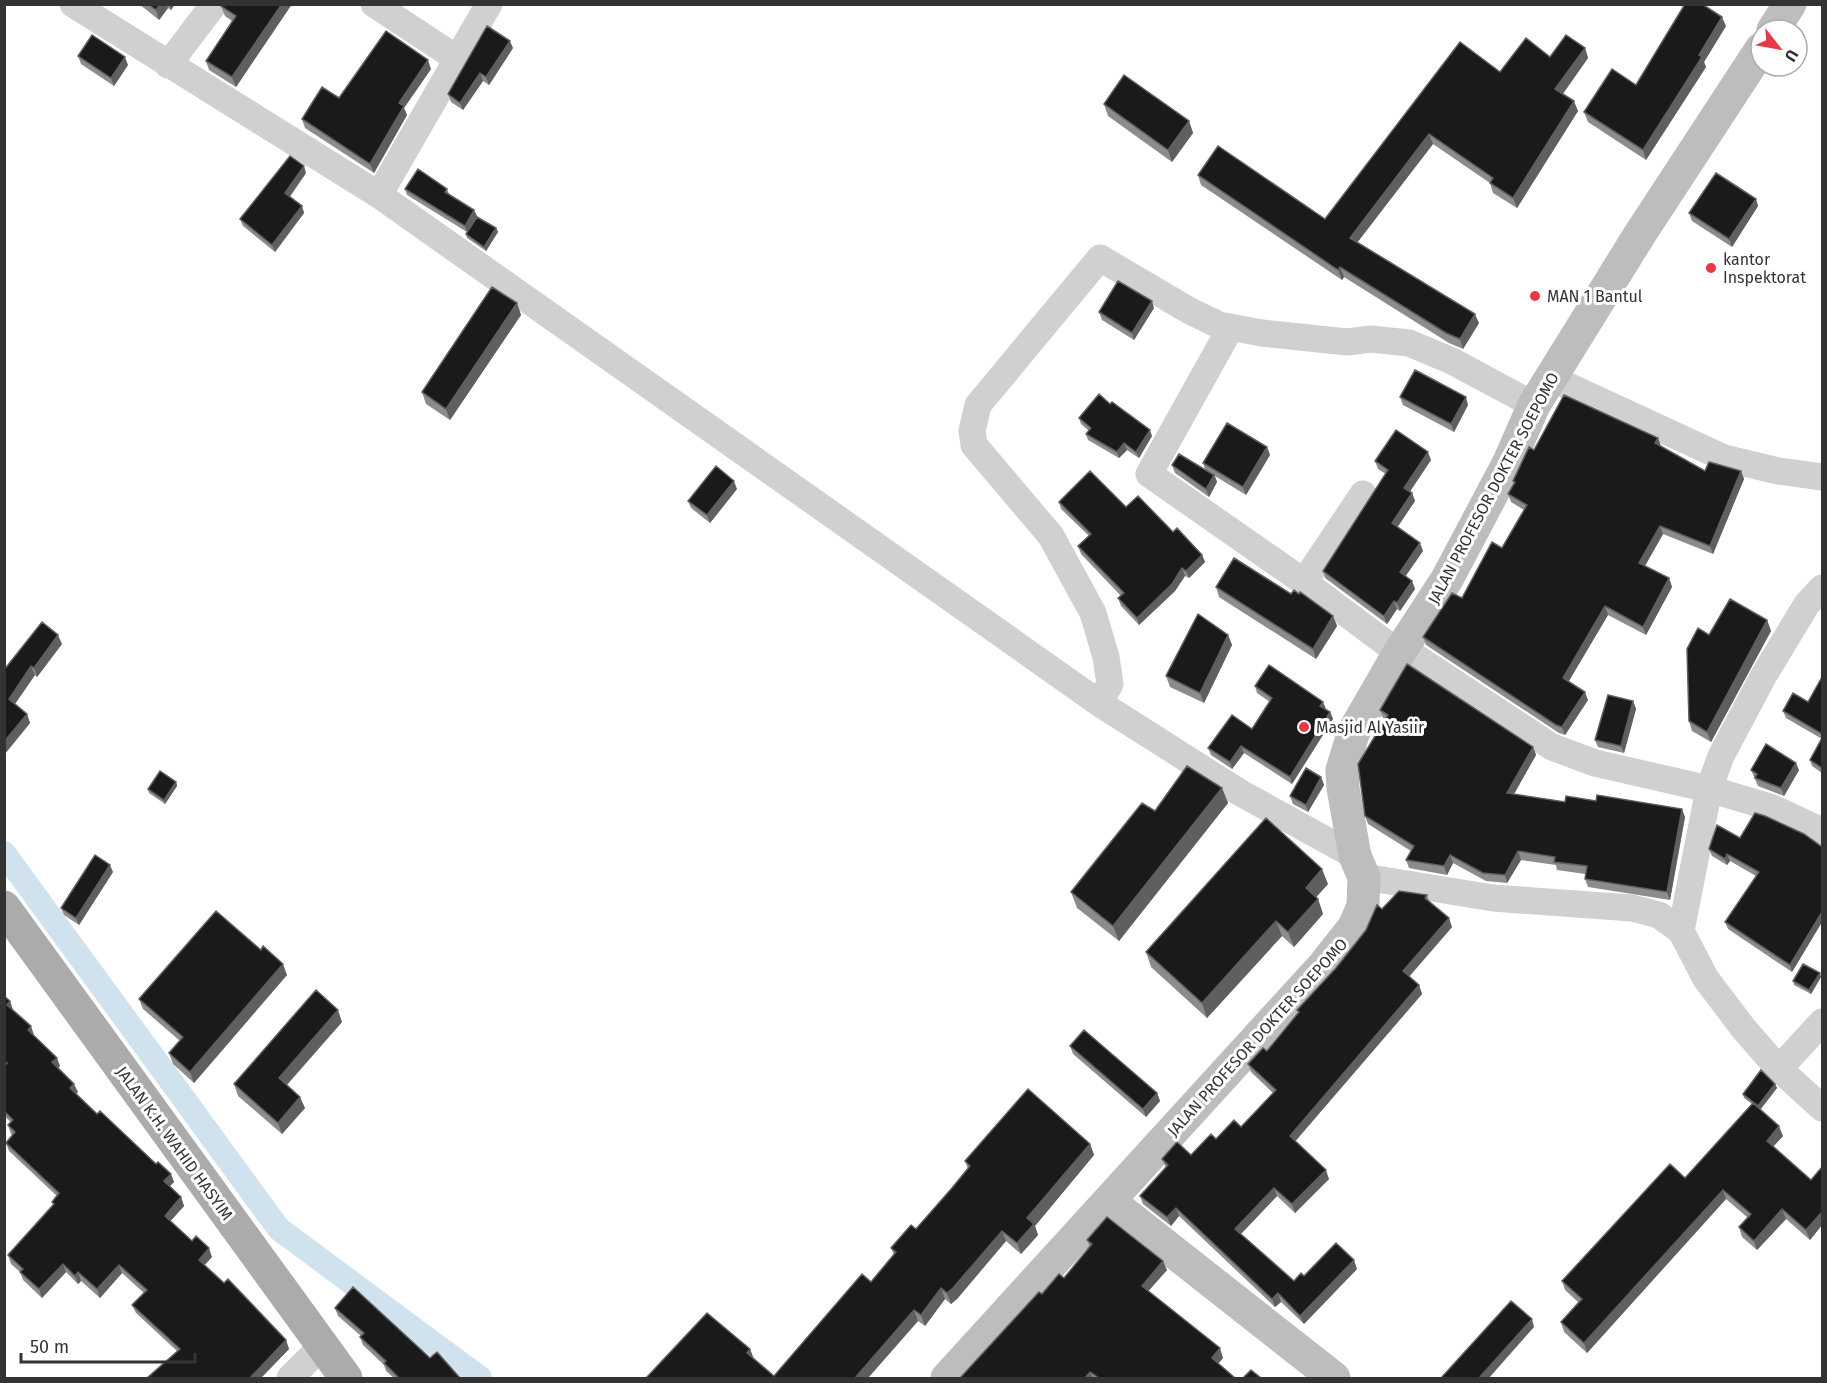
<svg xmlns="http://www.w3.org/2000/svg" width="1827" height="1383" font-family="'Fira Sans',sans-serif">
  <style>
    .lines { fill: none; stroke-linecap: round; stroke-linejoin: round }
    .canal { stroke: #cfe2ee; stroke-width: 24 }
    .street { stroke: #d0d0d0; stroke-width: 27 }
    .secondary { stroke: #bdbdbd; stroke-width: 33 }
    .primary { stroke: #ababab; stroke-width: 33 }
    .wall { fill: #8c8c8c }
    .shaded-wall { fill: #5f5f5f }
    .building { fill: #1a1a1a; stroke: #5f5f5f; stroke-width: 1.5 }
    .poi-dot { fill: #e63946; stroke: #fff; stroke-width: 2 }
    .labels { text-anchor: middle; stroke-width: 6; stroke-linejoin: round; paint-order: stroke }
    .poi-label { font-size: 16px; fill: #333; stroke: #fff; text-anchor: start }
    .street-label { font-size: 16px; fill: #333; stroke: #fff }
  </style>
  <rect width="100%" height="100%" fill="#fff"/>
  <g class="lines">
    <path class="canal" d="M4,853l275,376 201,149"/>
    <path class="street" d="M73,4l306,191 720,508 140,89 116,64
      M374,4l82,54
      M168,65l46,-61
      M379,195l110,-191
      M1231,327l-82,147 155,108 95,71
      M1551,378l173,80 54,13 44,6
      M1304,582l59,-88
      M1402,648l150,99 43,16 114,26 64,19 49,23
      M1099,703l11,-19 -4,-27 -13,-44 -42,-77 -77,-91 -2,-14 6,-26 122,-147 90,53 29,14 43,8 85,9 24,-3 38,4 43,18 82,44
      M1364,877l129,21 139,10 27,7 22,16 25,48 38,50 35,40 43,39
      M1681,931l28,-142 12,-33 43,-81 43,-71 15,-16
      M1779,1069l43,-47
      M290,1378l32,-32"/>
    <path class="secondary" d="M1773,30l17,-26
      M1109,1201l225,177
      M947,1378l377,-413 30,-38 9,-21 1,-29 -9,-21 -12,-68 -1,-18 12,-39 45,-78 48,-74 62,-117 25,-57 106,-171 121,-185"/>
    <path class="primary" d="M4,907l342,471"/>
  </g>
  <path class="wall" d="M139,4h36l-4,6 -3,-2 -9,12z
    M292,4l-56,83 -27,-17 -3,-9 26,-40 -7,-5 -4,-10z
    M1726,26l-22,36 2,5 -60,93 -58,-38 -4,-10 52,-27z
    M513,48l-24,37 -6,-4 -20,29 -12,-8 -3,-8z
    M1585,48l3,10 -25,36 15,17 -61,97 -24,-15 -3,-10 -57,-39 -76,99 122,80 -16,26 -14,-6 -105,-66 -2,3 -141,-95 -3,-10 127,44 175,-147 50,-15z
    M78,56l50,9 -14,21 -33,-22z
    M431,69l-27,39 3,7 -33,58 -69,-45 -3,-9 37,-21z
    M1104,104l85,17 4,12 -21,29 -64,-46z
    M306,173l-16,24 12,9 2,7 -29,39 -32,-26 -3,-7z
    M405,189h42l2,5 28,22 -10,16 -60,-37z
    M1756,199l2,7 -26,41 -40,-26 -3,-8z
    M496,228l2,4 -12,19 -19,-13 -1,-4z
    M517,303l4,12 -71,105 -24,-16 -4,-12z
    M1154,308l-20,32 -32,-20 -3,-8z
    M1400,397l68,8 -14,27 -51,-27z
    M1110,404l42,32 -13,22 -12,-8 -8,8 -31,-18 -2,-6 3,-3 -8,-7 -2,-6z
    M1660,446l45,25h36l3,8 -31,75 -50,-20 -18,32 24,12 3,9 -26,48 -38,-20 -40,67 20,18 -23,35 -6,-2 -133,-88 -3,-8 39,-39 40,-50 22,-38 -13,-8 -3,-8 6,-10 -1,-3 21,-31z
    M1267,447l3,8 -24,40 -31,-19 2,6 -8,15 -34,-24 -3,-8 33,4 -2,-6z
    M1431,460l-21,31 2,2 3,8 -18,26 26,24 -18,25 7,5 3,8 -15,22 -3,-2 -10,15 -62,-46 -2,-7 63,-97 -8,-5 -3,-8z
    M737,489l-27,34 -19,-15 -3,-7z
    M1059,502l67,5 47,25 29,23 3,7 -16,16 -4,-2 -10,15 -36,34 -18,-19 -3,-8 3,-2 -40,-42 -3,-8 11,-10 -28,-27z
    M1216,587l75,7h8l34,22 4,10 -21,33 -97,-62z
    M1767,620l4,11 -60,111 -19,-11 -3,-10 20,-86z
    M1228,635l4,10 -28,58 -34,-16 -4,-11z
    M62,644l-25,33 -2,-2 -20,29 12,10 3,9 -26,32v-85z
    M1822,677v96l-10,-7 -2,-6 12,-21 -36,-21 -3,-7 25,-9z
    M1255,686l71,23 4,3 3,7 -41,65 -48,-31 -12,16 -21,-14 -3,-7 44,-19 18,-27 -13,-9z
    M1633,701l3,8 -12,44 -26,-6 -3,-7z
    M1380,710l153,37 3,8 -22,39 51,8 120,15 -15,83 -82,-13 -3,-8v-5l-28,-4 -1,-5 -35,-5 -14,23 -21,-2 -33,-18 -6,12 -38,-7 -3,-8 5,-9 -43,-27 -3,-8 20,-97 -2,-1z
    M1751,770h48l-15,26 -26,-10z
    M1321,777l3,8 -16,27 -15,-8 -3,-8z
    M176,782l1,4 -12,18 -16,-11 -1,-4z
    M1222,788l6,15 -109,138 -42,-33 -6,-16 84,-81z
    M1740,838l82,9v75l-30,50 -64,-43 -3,-7 31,-46 -26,-15 -3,4 -15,-9 -3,-7z
    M113,872l-34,53 -15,-10 -3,-7z
    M1328,884l-12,13 2,2 5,15 -29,33 -12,-11 -75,82 -56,-51 -5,-15z
    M1427,895l2,6 23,26 -43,50 10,8 3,9 -127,147 34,38 -34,34 -18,-17 -36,38 53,47 10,-5 53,-7 -53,55 -23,-22 -6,5 -96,-91 -8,10 -28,-22 -3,-8 26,-28 -4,-9 29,-4 25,-16 25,-12 32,-34 -22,-21 -3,-8 19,-13 31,-38 -1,-3 39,-42 46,-59z
    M287,975l-93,108 -21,-19 -4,-11 11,-12 -37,-32 -4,-10z
    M1821,977l-10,17 -17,-9 -1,-4z
    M4,996l6,5 3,9 47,56 -2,2 20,24 -2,2 21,20 77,68 -4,4 11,11 3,9 -14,15 22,20 20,16 -8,8 82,75 3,9 -28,29h-114l30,-27 -41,-38 -4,-8 12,-12 -22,-20 -22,25 -19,-17 -3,3 -12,-12 -24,26 -19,-18 -3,-8 -9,-8 -3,-9 45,-50 -1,-3 5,-6 -48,-45 -3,-8 6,-8 -1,-1 -3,-9 3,-3 -7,-6z
    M342,1022l-55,63 18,23 -23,26 -44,-38 -4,-12z
    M1070,1046l87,47 3,8 -14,16 -73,-63z
    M1775,1084l2,4 -17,22 23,26 -10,11 38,33 11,-13v58l-12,15 -24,-21 -29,31 -15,-13 -3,-10 9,-9 -22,-19 -139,154 -23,-21 -3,-10 17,-20 -13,-12 -3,-9 123,-103 67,-74 -8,-6 -1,-4z
    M1090,1144l4,11 -59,71 3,9 -17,19 -15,-13 -49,58 -6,5 -6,-5 -20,27 -7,-5 -50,57h-222l104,-29 4,10 20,17 97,-94 23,-27 -3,-7 25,-19 36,-41 16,-19 -3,-8z
    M1087,1240l80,30 -19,21 75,67 -5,6 17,14h-275l82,-84 22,-16 26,-30z
    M335,1308l95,50 30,20h-66l-8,-7 -2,-6 -21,-20 -3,-8 1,-1 -23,-20z"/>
  <path class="shaded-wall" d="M160,4h6l2,4 -9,12 -3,-10z
    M169,4h6l-4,6z
    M282,4h10l-56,83 -4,-10z
    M1722,17l4,9 -22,36 2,5 -60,93 -3,-10z
    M510,41l3,7 -24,37 -3,-8z
    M1585,48l3,10 -29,41 -4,-10z
    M125,57l3,8 -14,21 -3,-8z
    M428,60l3,9 -27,39 3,7 -33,58 -4,-9 29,-61z
    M480,73l3,8 -20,29 -3,-7z
    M1574,101l4,10 -61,97 -4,-10z
    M1189,121l4,12 -21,29 -4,-12z
    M1429,134l4,10 -80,104 -3,-10z
    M304,166l2,7 -19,27 -2,-7z
    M1756,199l2,7 -26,41 -3,-8z
    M302,206l2,7 -29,39 -3,-7z
    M474,210l3,6 -10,16 -2,-6z
    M496,228l2,4 -12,19 -2,-4z
    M1340,267l4,10 -2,3 -4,-10z
    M1152,301l2,7 -20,32 -2,-7z
    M517,303l4,12 -71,105 -4,-11z
    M1475,314l4,9 -16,26 -3,-10z
    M1466,397l2,8 -14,27 -3,-8z
    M1150,430l2,6 -13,22 -3,-6z
    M1658,438l3,8 -6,-3z
    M1124,443l3,7 -8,8 -2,-6z
    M1267,447l3,8 -24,40 -3,-8z
    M1428,452l3,8 -24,36 -3,-8z
    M1741,471l3,8 -31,75 -3,-8z
    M1214,475l3,7 -8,15 -3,-8z
    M734,481l3,8 -27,34 -3,-8z
    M1412,493l3,8 -20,30 -3,-8z
    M1660,526l3,8 -21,37 -3,-8z
    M1420,543l3,8 -20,29 -3,-8z
    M1202,555l3,7 -16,16 -3,-7z
    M1182,568l3,8 -10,15 -36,34 -2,-7z
    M1669,578l3,9 -26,48 -3,-8z
    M1412,581l3,8 -15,22 -3,-8z
    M1394,601l3,8 -10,15 -3,-8z
    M1605,606l3,9 -42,71 -3,-8z
    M1333,616l4,10 -21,33 -3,-10z
    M1767,620l4,11 -60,111 -4,-10z
    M58,635l4,9 -25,33 -3,-9z
    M1228,635l4,10 -28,58 -4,-10z
    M31,666l4,9 -23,33 -3,-9z
    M1585,692l3,8 -23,35 -3,-8z
    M1633,701l3,8 -12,44 -3,-7z
    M1323,702l3,7 -3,4 -3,-7z
    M1330,712l3,7 -41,65 -2,-7z
    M27,714l3,9 -26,32v-13z
    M1241,746l3,7 -12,16 -2,-7z
    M1533,747l3,8 -26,46 -3,-8z
    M1796,763l3,7 -15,26 -3,-8z
    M1321,777l3,8 -16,27 -2,-7z
    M176,782l1,4 -12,18 -1,-4z
    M1222,788l6,15 -109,138 -6,-15z
    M1682,809l3,8 -15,83 -3,-8z
    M1518,851l3,9 -14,23 -2,-8z
    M1727,854l3,7 -3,4 -2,-6z
    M1450,855l3,8 -6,12 -3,-9z
    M110,865l3,7 -34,53 -3,-7z
    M1322,869l6,15 -17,19 -5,-15z
    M1318,899l5,15 -29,33 -6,-15z
    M1822,912v10l-30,50 -2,-7z
    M1449,918l3,9 -46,53 -3,-9z
    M1276,921l6,15 -75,82 -5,-15z
    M283,964l4,11 -93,108 -4,-11z
    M1820,973l1,4 -10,17 -2,-4z
    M1419,985l3,9 -129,150 -3,-8z
    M10,1001l3,9 -3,3 -3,-8z
    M338,1010l4,12 -59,67 -4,-11z
    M31,1026l3,9 -6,-5z
    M57,1058l3,8 -5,5 -3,-9z
    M74,1084l4,8 -5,4 -3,-8z
    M1775,1084l2,4 -17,22 -2,-4z
    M1157,1093l3,8 -14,16 -3,-8z
    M300,1097l5,11 -23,26 -4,-11z
    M1779,1126l4,10 -13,14 -3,-9z
    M1090,1144l4,11 -59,71 3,9 -17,19 -4,-11 10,-25z
    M1326,1170l3,9 -34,34 -3,-9z
    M171,1174l3,8 -7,7 -3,-8z
    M1274,1188l3,8 -39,41 -3,-8z
    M1723,1190l3,9 -139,154 -3,-10z
    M181,1197l3,9 -16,18 -3,-8z
    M1176,1208l3,8 -8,10 -4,-9z
    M1782,1209l4,10 -29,31 -3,-9z
    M1822,1212v13l-12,15 -4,-10z
    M1002,1231l4,10 -49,58 -6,5 -4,-11z
    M209,1248l3,9 -10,11 -3,-8z
    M1354,1260l3,9 -53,55 -4,-8z
    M1163,1261l4,9 -22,25 -3,-9z
    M63,1264l3,8 -24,26 -3,-9z
    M119,1265l3,8 -22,25 -3,-9z
    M78,1272l3,9 -3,3 -3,-8z
    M941,1288l4,11 -20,27 -4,-11z
    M1278,1293l3,9 -6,5 -3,-8z
    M914,1310l4,11 -50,57h-13z
    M1532,1319l2,8 -45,51h-10z
    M286,1340l3,9 -28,29h-11z
    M1220,1348l3,10 -8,9 -3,-9z
    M750,1349l4,11 -7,-7z
    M1090,1372l3,6h-8z"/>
  <path class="building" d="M148,4h12l-4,6z
    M222,4h60l-50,73 -26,-16 30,-45 -15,-10z
    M1685,4h17l20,13 -23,38 3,2 -59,93 -59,-38 28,-43 24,16z
    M487,26l23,15 -24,36 -6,-4 -20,30 -12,-9z
    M386,31l42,29 -29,43 5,3 -34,58 -68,-45 20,-32 17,11z
    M92,35l33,22 -14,21 -33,-22z
    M1566,35l19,13 -30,41 19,12 -61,97 -23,-15 3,-5 -64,-44 -79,104 125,76 -15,25 -14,-6 -106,-66 -2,3 -140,-95 20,-29 107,73 135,-177 40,30 26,-34 24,19z
    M1124,75l65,46 -21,29 -64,-46z
    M290,156l14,10 -19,27 17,13 -30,39 -32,-26z
    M418,169l29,20 -2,3 29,18 -9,16 -60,-37z
    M1716,173l40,26 -27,40 -40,-26z
    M477,217l19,11 -12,19 -18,-13z
    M1118,281l34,20 -20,32 -33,-21z
    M492,287l25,16 -71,106 -24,-17z
    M1415,370l51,27 -15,27 -51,-27z
    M1099,394l11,10 2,-2 38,28 -14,22 -12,-9 -7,9 -31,-18 5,-6 -12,-10z
    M1564,395l94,43 -3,5 50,28 4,-9 32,9 -31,75 -50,-20 -21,37 30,15 -26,49 -38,-21 -42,72 22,14 -23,35 -6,-2 -133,-88 29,-44 10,5 30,-56 10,6 25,-43 -19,-11 7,-12 -2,-1 16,-34 5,3z
    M1227,423l40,24 -24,40 -40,-24z
    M1396,430l32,22 -24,36 8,5 -20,30 28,20 -20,29 12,9 -15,22 -3,-2 -10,15 -61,-45 65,-101 -13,-9z
    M1179,454l35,21 -8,14 -34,-24z
    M716,466l18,15 -27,34 -19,-14z
    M1090,471l36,36 12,-11 35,36 4,-4 25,27 -16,16 -4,-3 -10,16 -35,34 -19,-20 6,-5 -46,-47 13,-12 -32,-32z
    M1234,558l57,36 3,-4 5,4 1,-2 33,24 -20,33 -97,-62z
    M1730,599l37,21 -60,112 -18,-11 -2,-72 11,-21 11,7z
    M1198,614l30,21 -28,58 -34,-17z
    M42,622l16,13 -24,33 -3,-2 -22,33 18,15 -23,28v-72z
    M1407,664l126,83 -26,46 58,9 1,-6 30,5 1,-6 85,14 -15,83 -82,-13 2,-13 -33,-4 1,-5 -37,-6 -13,24 -22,-2 -33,-18 -6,11 -38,-6 8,-14 -49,-30 -7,-52 30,-49 -8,-5z
    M1269,665l54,37 -3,4 10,6 -40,65 -49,-31 -11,16 -22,-14 24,-33 20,14 20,-31 -17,-12z
    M1822,677v57l-39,-23 10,-18 15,9z
    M1608,695l25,6 -12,45 -26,-6z
    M1822,738v30l-12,-8z
    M1766,744l30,19 -15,25 -26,-10 2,-4 -6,-4z
    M1187,766l35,22 -109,138 -42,-34 71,-89 13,8z
    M1306,768l15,9 -15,28 -16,-9z
    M160,771l16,11 -12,18 -16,-11z
    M1755,813l10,3 39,18 18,13v65l-32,53 -65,-43 34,-50 -32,-18 -2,5 -16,-10 8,-24 23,13z
    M1266,818l56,51 -16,19 12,11 -30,33 -12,-11 -74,82 -56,-51z
    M95,855l15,10 -34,53 -15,-10z
    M1399,891l28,4 -2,3 24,20 -46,53 16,14 -129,151 36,34 -34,34 -18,-16 -39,41 59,52 7,-8 3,3 32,-33 18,17 -54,56 -22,-23 -6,6 -96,-91 -9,9 -27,-21 28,-31 -6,-6 15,-17 14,13 20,-21 5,5 18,-19 7,7 35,-37 -28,-26 15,-16 4,3 32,-39 -2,-2 39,-42 30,-38 11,-25 5,4z
    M216,911l45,39 2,-4 20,18 -93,108 -21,-19 14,-16 -44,-38z
    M1803,964l17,9 -11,17 -16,-9z
    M316,990l22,20 -59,68 21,19 -22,26 -44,-39z
    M4,996l6,5 -3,4 24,21 -3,4 29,28 -5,4 22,22 -4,4 27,26 3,-3 56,53 2,-2 13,12 -7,7 17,16 -16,19 27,25 4,-5 13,12 -10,12 25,23 4,-4 58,61 -36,38h-103l33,-29 -48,-44 15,-15 -28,-25 -22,24 -19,-17 -3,4 -12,-12 -24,25 -19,-17 3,-3 -15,-14 46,-51 -2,-2 7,-9 -53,-50 9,-11 -7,-7 5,-5 -9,-9v-44l3,-4 -3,-2z
    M1084,1030l73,63 -14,16 -73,-63z
    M1761,1070l14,14 -17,22 -15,-12z
    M1028,1089l62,55 -63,74 7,6 -17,19 -15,-12 -49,57 -6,5 -6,-5 -20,27 -7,-5 -59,68h-209l61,-65 43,36 -3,4 27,23 88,-102 9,8 25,-30 -5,-4 20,-23 5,4 36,-41 18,-22 -5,-5z
    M1753,1103l26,23 -12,15 44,39 11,-13v45l-16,18 -24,-21 -28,32 -15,-14 12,-13 -28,-24 -139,153 -23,-21 21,-23 -20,-18 108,-117 15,14z
    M1107,1217l56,44 -21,25 78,62 -8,10 23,20h-136l-9,-6 -5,6h-125l79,-86 3,2 17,-20 5,4 28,-34 -5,-4z
    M353,1287l77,71 7,-6 23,26h-61l-15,-15 2,-2 -26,-24 4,-4 -29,-25z
    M1511,1301l21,18 -53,59h-38z
    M1251,1370l10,8h-18z"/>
  <g class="poi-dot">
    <circle cx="1711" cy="268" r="6"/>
    <circle cx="1535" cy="296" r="6"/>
    <circle cx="1304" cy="727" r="6"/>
  </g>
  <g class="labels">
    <g class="poi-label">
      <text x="1723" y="265">kantor<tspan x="1723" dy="18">Inspektorat</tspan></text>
      <text x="1547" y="302">MAN 1 Bantul</text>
      <text x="1316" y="733">Masjid Al Yasiir</text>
    </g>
    <g class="street-label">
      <text transform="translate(1493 488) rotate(-62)" y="6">JALAN PROFESOR DOKTER SOEPOMO</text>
      <text transform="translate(1257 1037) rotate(-48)" y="6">JALAN PROFESOR DOKTER SOEPOMO</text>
      <text transform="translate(175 1143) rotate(54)" y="6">JALAN K.H. WAHID HASYIM</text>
    </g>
  </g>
  <rect width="1827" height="1383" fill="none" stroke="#333333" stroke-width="12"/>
  <g transform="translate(1779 48) rotate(121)"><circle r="28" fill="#ffffff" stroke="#adadad" stroke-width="1.5"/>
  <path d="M0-4.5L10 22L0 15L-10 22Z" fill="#e63946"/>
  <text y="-9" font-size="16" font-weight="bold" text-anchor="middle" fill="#333333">U</text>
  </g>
  <path d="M21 1353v9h174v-9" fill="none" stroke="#333333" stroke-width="3"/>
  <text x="30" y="1353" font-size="18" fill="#333333" stroke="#ffffff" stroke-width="4.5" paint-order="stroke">50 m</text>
</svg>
